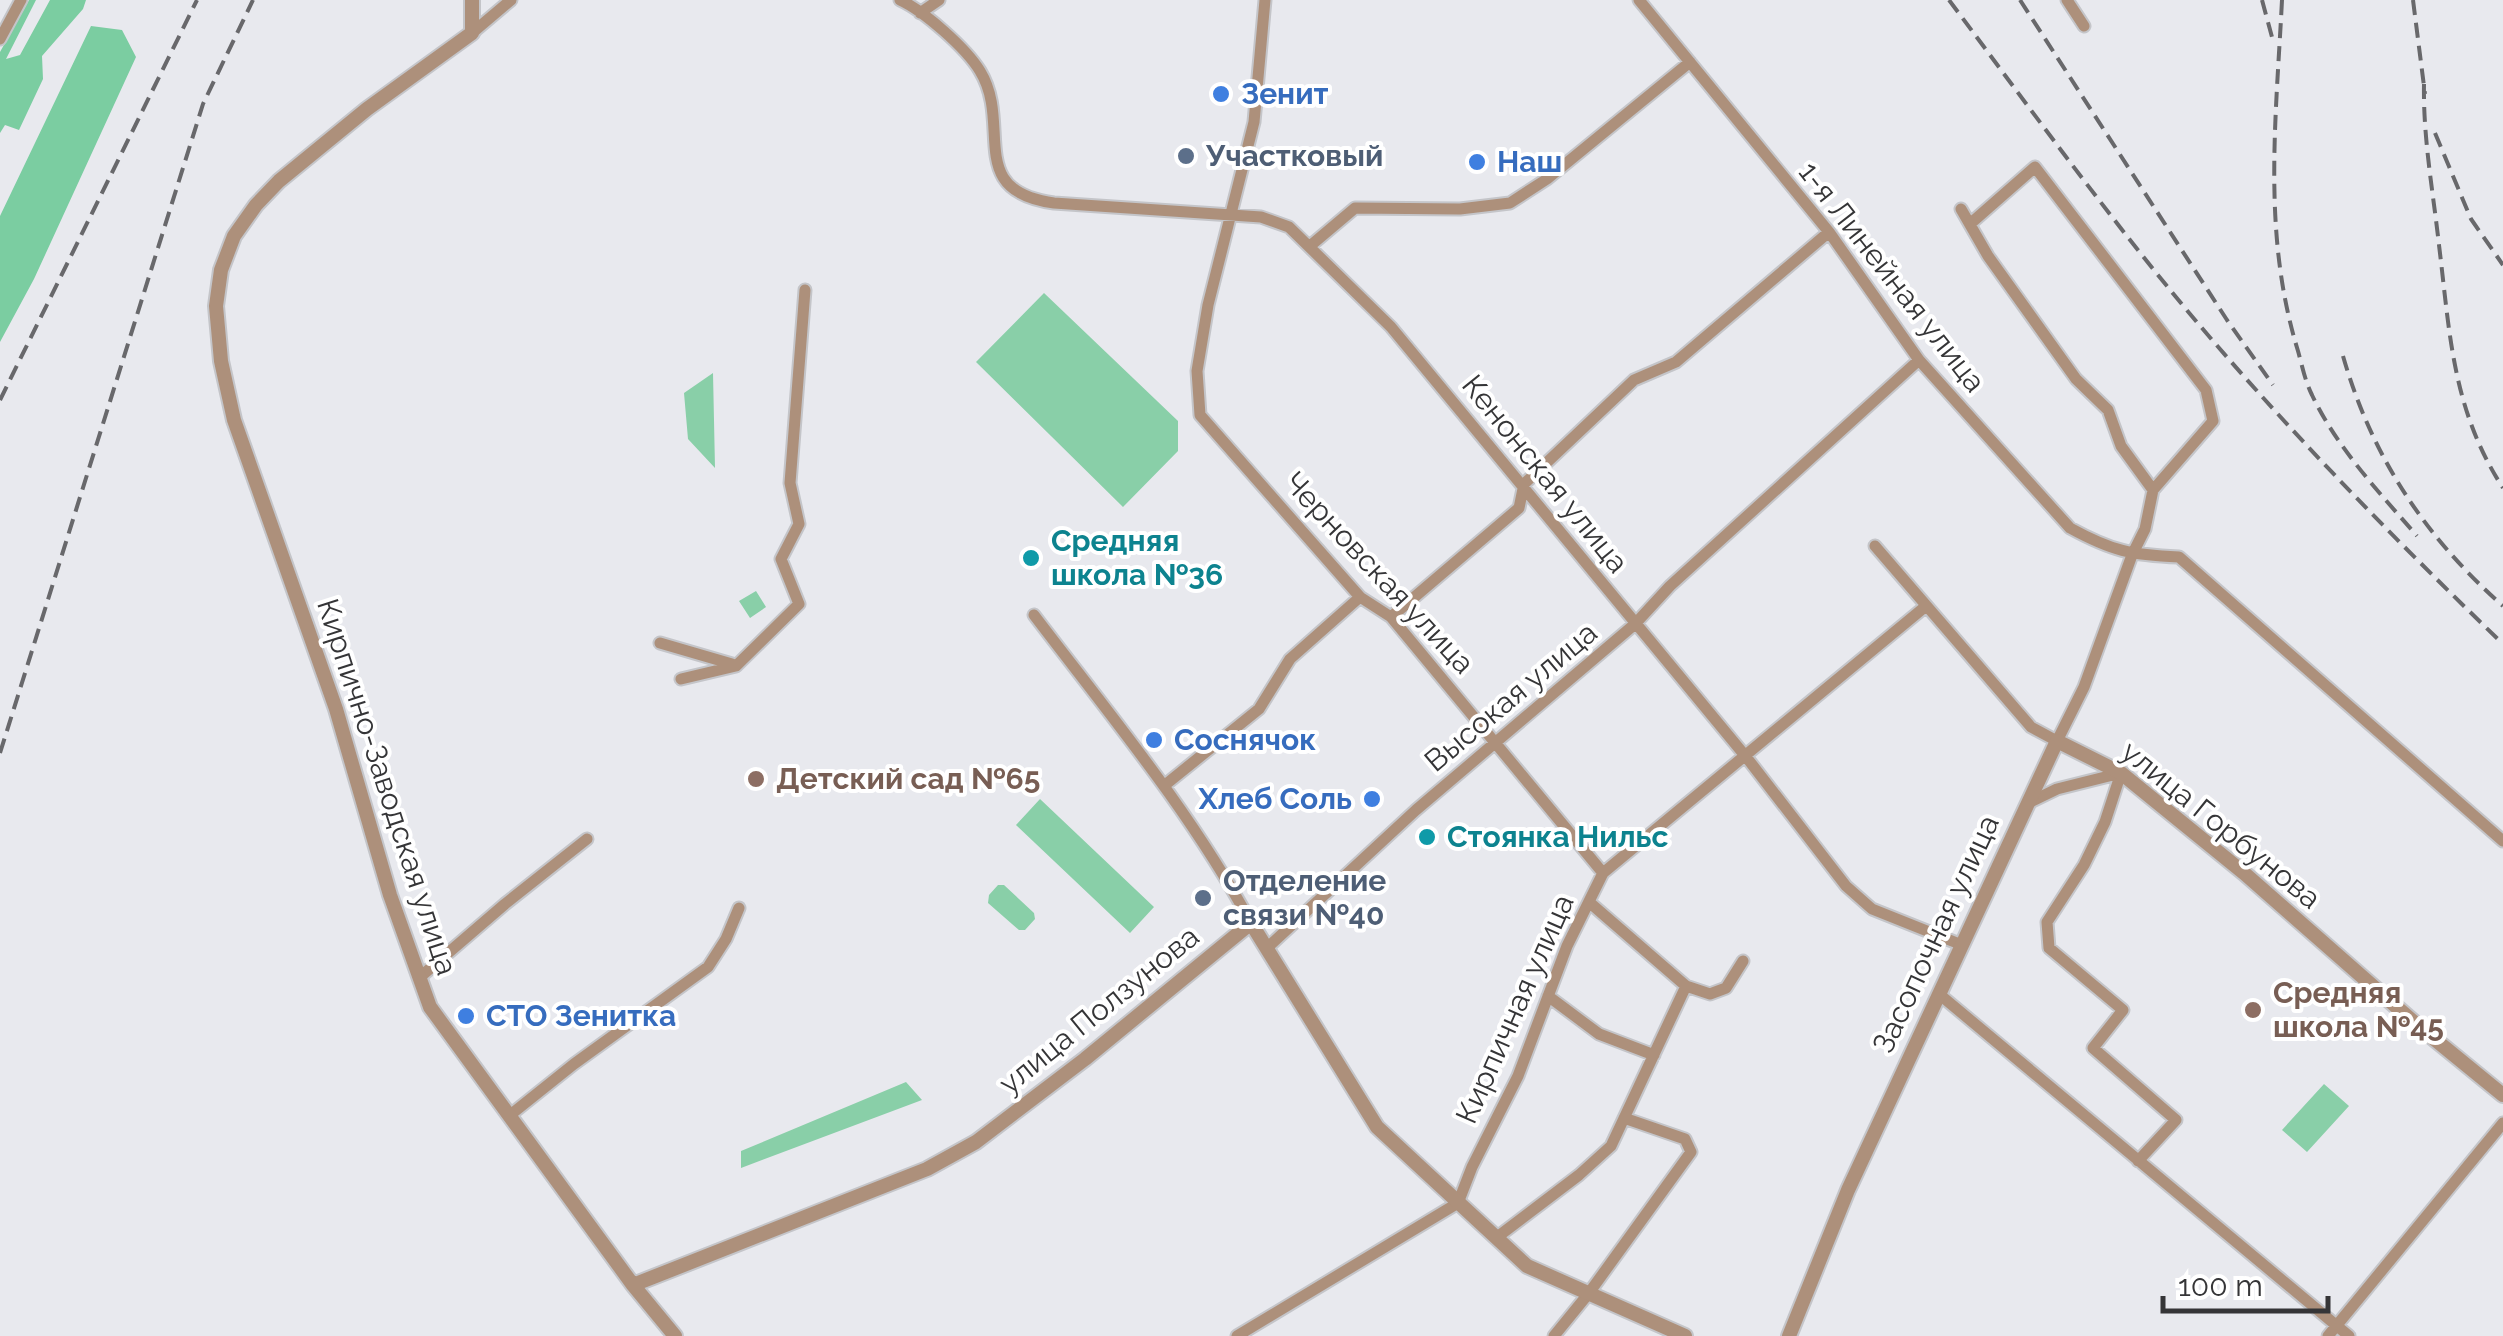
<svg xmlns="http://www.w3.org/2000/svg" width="2503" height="1336" font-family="Raleway,sans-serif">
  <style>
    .green { fill: #89cfa8 }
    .forest { fill: #7bcda1 }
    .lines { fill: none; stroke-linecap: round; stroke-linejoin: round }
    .minor-casing { stroke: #c4c5c9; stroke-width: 15 }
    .tertiary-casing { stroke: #c4c5c9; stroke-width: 18 }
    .minor { stroke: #ad907b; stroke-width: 11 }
    .tertiary { stroke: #ad907b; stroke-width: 14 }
    .rail { stroke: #68686b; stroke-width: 4; stroke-dasharray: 15 8; stroke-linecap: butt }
    .shop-dot { fill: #3f7fe0; stroke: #fff; stroke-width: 4 }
    .service-dot { fill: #5c6f8a; stroke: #fff; stroke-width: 4 }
    .culture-dot { fill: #0f9aa8; stroke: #fff; stroke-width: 4 }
    .education-dot { fill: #8d6e63; stroke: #fff; stroke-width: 4 }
    .labels { text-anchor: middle; stroke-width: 8; stroke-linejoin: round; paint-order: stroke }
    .shop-label { font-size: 30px; font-weight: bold; fill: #366cbe; stroke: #fff; text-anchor: start }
    .service-label { font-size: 30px; font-weight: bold; fill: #4e5e75; stroke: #fff; text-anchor: start }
    .street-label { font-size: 30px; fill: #353537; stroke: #fff }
    .culture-label { font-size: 30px; font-weight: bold; fill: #0d838f; stroke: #fff; text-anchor: start }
    .education-label { font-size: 30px; font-weight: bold; fill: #785e54; stroke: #fff; text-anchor: start }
  </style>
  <rect width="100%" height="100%" fill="#e8e9ee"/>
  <path class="green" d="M1044,293l134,128v30l-55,56 -147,-145z
    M713,373l2,95 -27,-29 -4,-46z
    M756,591l10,16 -16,11 -11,-17z
    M1040,799l114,108 -24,26 -114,-108z
    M998,885h6l30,28 1,6 -10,11h-6l-31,-27 1,-8z
    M906,1082l16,18 -181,68v-17z
    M2324,1084l25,22 -42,46 -25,-22z"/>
  <path class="forest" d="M29,0h7l-30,59 14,-4 30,-55h36l-3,9 -41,47 1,23 -24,51 -14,-5 -5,8v-81z
    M91,26l31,4 14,27 -102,222 -34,63v-126z"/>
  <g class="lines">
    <g class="minor-casing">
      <path id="minor" d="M900,0c24,11 66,48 80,71 33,54 -16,120 74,132l207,14 28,10 102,100 356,431 99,128 26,23 90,36
        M1265,0l-11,122 -46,183 -11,66 3,44 160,182 31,20 212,256
        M1639,0l190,232 90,128 151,168c42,23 61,27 109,29l324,284
        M2067,0l17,26
        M920,13l19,-13
        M472,33l39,-33
        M0,39l21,-39
        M1961,209l27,47 88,123 32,31 13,36 32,44
        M1310,246l45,-38 105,1 50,-6 37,-24 143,-117
        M1875,546l156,181 26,14 27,-54 48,-132 13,-26 8,-39 60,-69 -7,-31 -171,-223 -65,57
        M1034,615c76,100 157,197 217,308
        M1391,617l128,-109 5,-24 110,-104 42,-18 153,-130
        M660,643l72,21
        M681,679l55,-13 63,-62 -18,-45 18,-35 -9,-41 15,-193
        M2121,773l-16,49 -21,43 -37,57 2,26 74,62 -30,38 83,72 -38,41
        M1165,785l94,-76 31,-50 70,-62
        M2028,803l29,-14 64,-16
        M1589,902l97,84 24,8 16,-6 17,-27
        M1267,948l149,-138 219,-186 35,-38 249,-226
        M419,978l86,-74 82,-65
        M1939,994l410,342
        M1548,996l51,38 55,21
        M509,1116l65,-52 134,-97 18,-28 13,-31
        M1496,1238l83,-63 32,-29 75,-160
        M1237,1336l221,-133 14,-36 46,-91 49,-130 36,-73 323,-267
        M1554,1336l35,-43 102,-141 -6,-13 -61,-21
        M2328,1336l175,-213"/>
    </g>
    <g class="tertiary-casing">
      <path id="tertiary" d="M472,0v33l-105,76 -88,72 -23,24 -22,31 -13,34 -5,36 5,55 13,59 102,289 54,186 40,112 203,278 42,51
        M633,1285l294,-116 49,-27 109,-83 166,-136 126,204 150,139 158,70
        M1789,1336l59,-146 209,-449 64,32 123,100 172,151 87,71"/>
    </g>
    <use href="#minor" class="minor"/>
    <use href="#tertiary" class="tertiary"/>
    <path class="rail" d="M1949,0c77,103 153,208 236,308 99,118 207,229 318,336
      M2020,0l207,320 46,65
      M2262,0l10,37
      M2282,0c-6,120 -20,234 16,351 4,14 7,30 14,44 25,53 67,97 105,141
      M2413,0l12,94
      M2424,84c-1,54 9,107 15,161 11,89 13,164 64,243
      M2435,133l36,86 32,46
      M2343,356c29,101 82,181 160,250
      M0,400l197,-400
      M0,753l203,-649 50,-104"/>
  </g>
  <g class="shop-dot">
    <circle cx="1221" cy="94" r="10"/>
    <circle cx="1477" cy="162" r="10"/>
    <circle cx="1154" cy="740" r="10"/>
    <circle cx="1372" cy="799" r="10"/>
    <circle cx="466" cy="1016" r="10"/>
  </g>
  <g class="service-dot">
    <circle cx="1186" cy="156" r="10"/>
    <circle cx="1203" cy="898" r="10"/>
  </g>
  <g class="culture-dot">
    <circle cx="1031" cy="558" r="10"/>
    <circle cx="1427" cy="837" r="10"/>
  </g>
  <g class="education-dot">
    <circle cx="756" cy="779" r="10"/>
    <circle cx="2253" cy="1010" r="10"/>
  </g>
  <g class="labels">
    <g class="shop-label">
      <text x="1241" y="104">Зенит</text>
      <text x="1497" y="172">Наш</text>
      <text x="1174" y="750">Соснячок</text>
      <text x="1352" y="809" text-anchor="end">Хлеб Соль</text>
      <text x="486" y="1026">СТО Зенитка</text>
    </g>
    <g class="service-label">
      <text x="1206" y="166">Участковый</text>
      <text x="1223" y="891">Отделение<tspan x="1223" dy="34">связи №40</tspan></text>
    </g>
    <g class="street-label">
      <text transform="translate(1892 277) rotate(52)" y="10">1-я Линейная улица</text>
      <text transform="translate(1545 474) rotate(51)" y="10">Кенонская улица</text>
      <text transform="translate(1379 573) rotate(47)" y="10">Черновская улица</text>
      <text transform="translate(1511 697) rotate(-40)" y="10">Высокая улица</text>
      <text transform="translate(387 787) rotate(72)" y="10">Кирпично-Заводская улица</text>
      <text transform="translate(2221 825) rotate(39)" y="10">улица Горбунова</text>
      <text transform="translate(1936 934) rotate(-65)" y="10">Засопочная улица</text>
      <text transform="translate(1515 1009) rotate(-66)" y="10">Кирпичная улица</text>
      <text transform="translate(1099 1010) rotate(-39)" y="10">улица Ползунова</text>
    </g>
    <g class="culture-label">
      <text x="1051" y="551">Средняя<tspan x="1051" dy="34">школа №36</tspan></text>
      <text x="1447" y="847">Стоянка Нильс</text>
    </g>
    <g class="education-label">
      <text x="776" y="789">Детский сад №65</text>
      <text x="2273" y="1003">Средняя<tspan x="2273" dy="34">школа №45</tspan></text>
    </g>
  </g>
  <path d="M2163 1296v15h165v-15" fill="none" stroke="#353537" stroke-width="5"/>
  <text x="2178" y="1296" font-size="30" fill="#353537" stroke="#ffffff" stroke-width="8" paint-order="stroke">100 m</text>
</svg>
